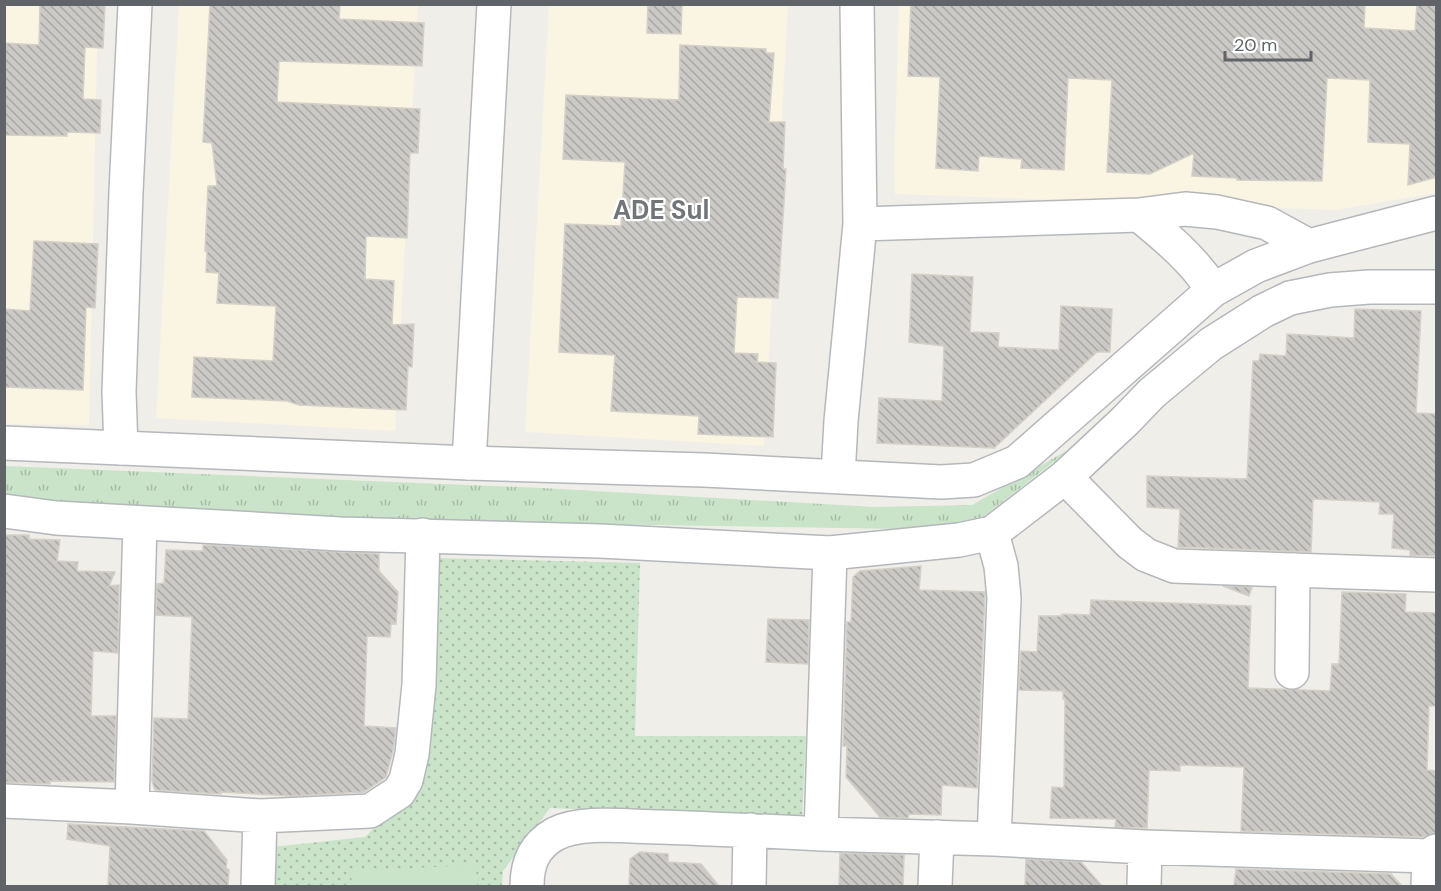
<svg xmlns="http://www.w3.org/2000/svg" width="1441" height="891" font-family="'DM Sans',sans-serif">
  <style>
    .commercial { fill: #faf4e3 }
    .grass { fill: url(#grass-dots) }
    .park { fill: url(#park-tufts) }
    .pitch { fill: #c9e4c8 }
    .building { fill: url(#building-back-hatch); stroke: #d4d0c7; stroke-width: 1.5 }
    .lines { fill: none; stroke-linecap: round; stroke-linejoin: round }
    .street-casing { stroke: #b5b8bb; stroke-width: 36 }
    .secondary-casing { stroke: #b4b7bb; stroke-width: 36 }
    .street { stroke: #fff; stroke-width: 33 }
    .secondary { stroke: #fff; stroke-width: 33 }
    .labels { text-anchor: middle; stroke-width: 4.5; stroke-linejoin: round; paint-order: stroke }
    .district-label { font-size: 26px; font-weight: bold; fill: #717578; stroke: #fff }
  </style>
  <defs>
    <pattern id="grass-dots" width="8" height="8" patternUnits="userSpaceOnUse" patternTransform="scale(1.5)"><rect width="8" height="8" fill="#c9e4c8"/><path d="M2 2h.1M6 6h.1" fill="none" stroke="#a7bca6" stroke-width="1.8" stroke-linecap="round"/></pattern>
    <pattern id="park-tufts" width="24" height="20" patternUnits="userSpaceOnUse" patternTransform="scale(1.5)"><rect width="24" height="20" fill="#c9e4c8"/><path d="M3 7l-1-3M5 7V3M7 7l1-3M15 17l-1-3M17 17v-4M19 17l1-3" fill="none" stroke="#a7bca6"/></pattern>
    <pattern id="building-back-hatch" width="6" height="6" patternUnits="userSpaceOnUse" patternTransform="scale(1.5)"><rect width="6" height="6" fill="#cbc9c5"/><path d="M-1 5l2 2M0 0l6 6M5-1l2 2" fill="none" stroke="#a8a7a4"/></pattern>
  </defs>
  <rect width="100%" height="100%" fill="#f0eee9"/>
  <path class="commercial" d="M5,5h93l-9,420 -84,-1z
    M179,5h239l-23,426 -239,-13z
    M549,5h239l-24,441 -239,-14z
    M899,5h537v188l-100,17 -441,-16 -1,-26z"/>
  <path class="grass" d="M434,558l206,5 -5,173h171l-4,83 -252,-11 -47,63 -1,15h-239v-38l102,-11 45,-45z"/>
  <path class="park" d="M1073,447l-107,83 -565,-9 -396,-18v-37l537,22 333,19 97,-2z"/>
  <path class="pitch" d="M476,865l1,21h-125l-1,-15z"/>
  <path class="building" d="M40,4h65l-2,44 -18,-1 -2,52 18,1 -1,33 -33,-1v4l-63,-1v-92l35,2z
    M210,4h130l-1,15 85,4 -2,43 -143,-5 -2,41 143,7 -2,44h-8l-3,85 -41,-2 -1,43 29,2 -2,44 22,-1 -2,43 -4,-1 -2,44 -107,-5 -12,-4 -95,-4 2,-40 79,4 3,-55 -59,-3 2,-30 -13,-1 1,-21h-2l3,-65h9l-5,-43 -9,-1z
    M648,4h34l-1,30 -34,-1z
    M911,4h454l-1,24 51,3 2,-27h20v173l-29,8 2,-41 -42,-2 2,-62 -43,-2 -5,103 -85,-1v-2l-45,-2 2,-23 -44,21 -43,-2 5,-92 -44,-2 -4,92 -43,-2 1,-9 -43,-3 -1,15 -42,-3 4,-91 -32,-1z
    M680,45l86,4v4h8l-5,69h16l-2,47h3l-8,129 -41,-1 -3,56 24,1 -1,8 19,1 -3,74 -75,-3 1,-18 -88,-5 4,-56 -56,-3 6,-128 56,2 4,-64 -62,-3 3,-64 113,5z
    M34,241l64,3 -3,64 -9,-1 -3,83 -79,-3v-78l26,2z
    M912,274l61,3 -3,55 29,1 -1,14 61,3 2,-44 51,3 -2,43h-13l-103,96 -117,-5 2,-45 63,3 2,-55 -35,-4z
    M1355,309l66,2 -5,102 21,1v142l-27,-1v-5l-18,-2 2,-34h-15l1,-12 -67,-3 -2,53 -133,-5 2,-38 -33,-2v-31l100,3 6,-118h6l1,-7 26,2 1,-22 67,4z
    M4,535h25v4l31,1 -3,21 21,1 -1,9 38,1 -6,14 10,-1 -1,68 -25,-2 -2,65h25l-2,66 -64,-1v3l-46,-2z
    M203,545l176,9v17l19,21 -2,32h-5l-1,13 -23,-1 -3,90 32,2 -3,23 -7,26 -22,15 -73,4 -70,-4v2l-66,-4 -3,-9 2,-63 34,1 4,-102 -36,-2 1,-31 7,-1 2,-33 37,1z
    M921,566l-2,24 66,2 -8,196 -35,-3 -1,30 -32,-1 -1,4 -28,-1 -34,-40 1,-31h-4l4,-124h4l2,-45 7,-6z
    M1223,586l29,1 -3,9z
    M1342,592l64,2 -1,18 32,1v93h-8l-2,64 10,1v62l-14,4 -182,-6 3,-64 -64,-2v6l-31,-1 -2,58 -32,-1 1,-8 -66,-1 2,-31 12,1 1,-89h-2v-8l-44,-1 2,-39 16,1 2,-36h23v-2l28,1 1,-15 160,6 -3,82 82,3 2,-27h7z
    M768,619l41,1 -1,44 -42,-2z
    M68,824l136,7 23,29 -1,8 3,2 -1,16h-120l2,-40 -43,-7z
    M640,852l28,2v8l33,2 18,22h-90l1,-27z
    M840,853l64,2 -1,31h-64z
    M1026,859l55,3 21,24h-77z
    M1236,869l155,5 11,12h-168z"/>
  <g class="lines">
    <g class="street-casing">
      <path id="street" d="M1139,215c28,23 54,44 74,75
        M860,224l279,-9 46,-6 32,3 50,11 42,23
        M121,448l-2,-56 7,-200 9,-188
        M469,463l25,-459
        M838,476l3,-55 19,-197 -3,-220
        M1065,477l65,66 16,12 28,11 262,9
        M992,533l9,33 3,32 -10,241
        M1292,672l1,-102
        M4,801l128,6 128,9
        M132,807l8,-284
        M821,834l173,5 151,8 284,9
        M258,886l2,-70 110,-5 29,-19 7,-12 6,-26 7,-69 4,-150
        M527,886c0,-23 7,-40 28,-52 27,-14 75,-7 105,-7 54,2 107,4 161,7l9,-281
        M749,886l1,-56
        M935,886l2,-49
        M1144,886l1,-39
        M1428,886l1,-30 7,-5"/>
    </g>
    <g class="secondary-casing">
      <path id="secondary" d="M4,443l465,20 235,7 237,12 33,-2 43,-18 196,-172 43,-24 53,-20 127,-33
        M4,511l52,7 181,10 103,6 260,7 230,12 129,-13 33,-7 73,-56 60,-56 27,-28 59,-49 52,-33 27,-13 40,-8 39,-3h67"/>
    </g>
    <use href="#street" class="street"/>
    <use href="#secondary" class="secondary"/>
  </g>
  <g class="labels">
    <g class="district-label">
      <text x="661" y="219">ADE Sul</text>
    </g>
  </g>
  <rect width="1441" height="891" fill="none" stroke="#606367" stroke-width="12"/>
  <path d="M1225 51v9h86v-9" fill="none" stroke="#606367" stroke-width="3"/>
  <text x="1234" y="51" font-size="18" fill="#606367" stroke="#ffffff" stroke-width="4.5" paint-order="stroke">20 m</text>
</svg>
